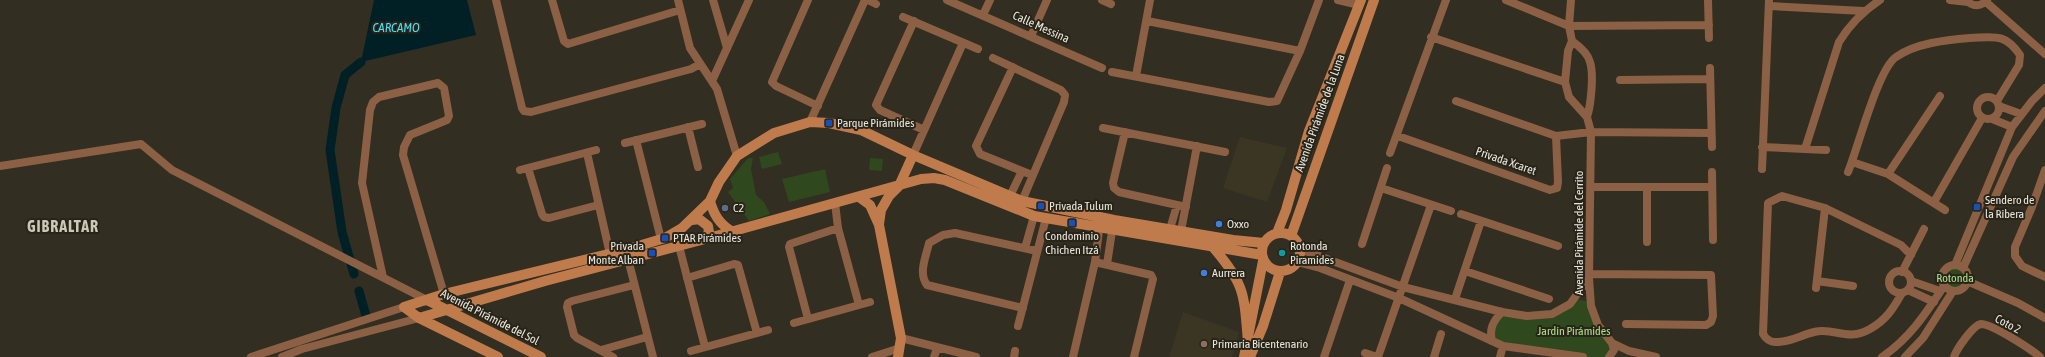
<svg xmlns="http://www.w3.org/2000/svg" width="2045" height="357" font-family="'Asap Condensed',sans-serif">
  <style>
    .built { fill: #3b3623 }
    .green { fill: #2f481e }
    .water { fill: #002025 }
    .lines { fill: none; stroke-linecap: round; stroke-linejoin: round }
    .canal { stroke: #002025; stroke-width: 9 }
    .street { stroke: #8c6044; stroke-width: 8 }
    .secondary { stroke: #c07b4d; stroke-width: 10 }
    .transit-dot { fill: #1a4fb4; stroke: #282418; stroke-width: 1.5 }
    .service-dot { fill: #5c6f8a; stroke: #282418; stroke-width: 1.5 }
    .shop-dot { fill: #3f7fe0; stroke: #282418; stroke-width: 1.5 }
    .culture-dot { fill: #0f9aa8; stroke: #282418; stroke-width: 1.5 }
    .education-dot { fill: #8d6e63; stroke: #282418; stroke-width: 1.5 }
    .labels { text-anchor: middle; stroke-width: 4; stroke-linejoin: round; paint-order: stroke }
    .street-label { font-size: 12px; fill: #e9e7df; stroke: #282418 }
    .poi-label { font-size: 12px; fill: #e9e7df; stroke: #282418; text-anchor: start }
    .park-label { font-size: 12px; fill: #abe08b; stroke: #282418 }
    .water-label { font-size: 13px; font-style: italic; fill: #4adff5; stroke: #282418 }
    .district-label { font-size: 16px; font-weight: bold; letter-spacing: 1px; fill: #ccc8b7; stroke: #282418 }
  </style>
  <rect width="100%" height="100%" fill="#322e21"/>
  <path class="built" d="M1240,137l47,11 -20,54 -44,-14z
    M1183,312l56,20 -7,25h-63z"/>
  <path class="green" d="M778,152l4,12 -20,5 -3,-12z
    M748,158h5l-2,11 5,26 8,7 6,12 -21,7 -21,-29 5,-4 -3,-9z
    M870,158l13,1 -1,12 -13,-1z
    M825,169l5,23 -41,10 -7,-23z
    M1942 278a13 13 0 1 1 26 0a13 13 0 1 1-26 0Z
    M1575,299l11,2 5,5 21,37 -3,14h-26l-91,-16v-18l10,-11 50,2z"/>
  <path class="water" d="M374,0h93l9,35 -115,27z"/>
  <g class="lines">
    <path class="canal" d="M354,274l-12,-42 -12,-82 6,-42 9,-33 16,-13
      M359,291l7,25"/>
    <path class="street" d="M496,0l26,108 2,3 7,1 160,-43 9,-5
      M552,0l12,41 4,3 112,-34
      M678,0l12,48 27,41 20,67
      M713,0l14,48
      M808,0l-36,82 4,4 42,20
      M868,0l8,4
      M947,0l155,68
      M1102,0l9,4
      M1338,0l21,5
      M1506,0l63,26 140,-1
      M1571,0l-2,26 3,15 -4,10 -3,31 4,15 18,20 4,15 -2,146 2,28 7,19 14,18 17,8 27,6
      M1708,0l1,38
      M1950,0l18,2
      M1966,0c6,7 15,7 21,0
      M1986,2l59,52
      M1770,6l93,5
      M983,15l7,-15
      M903,17l75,32
      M914,21l-38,84 4,5 44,20
      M1147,21l153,30
      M1031,36l16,-36
      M1431,37l134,45
      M1572,41c7,5 16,12 18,21 4,12 1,43 -3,55
      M993,58l68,32 4,5 -1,7 -42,99
      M1013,67l-37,79 4,8 52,21
      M1710,68l2,79
      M1112,72l157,30 8,-1 23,-50 19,-51
      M1136,76l14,-76
      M1620,80l90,-1
      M712,81l37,-81
      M1977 108a11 11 0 1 1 22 0a11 11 0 1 1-22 0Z
      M1456,101l100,35 35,-4 120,1
      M1999,106l22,8
      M1992,119l20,8
      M810,122l55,-122
      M688,127l10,40
      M1103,128l122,24
      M1125,132l-12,51 1,5 5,4 67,15
      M1398,136l152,54 7,-2 1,-6 -2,-46
      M636,140l25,99
      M625,143l77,-19
      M1762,147l64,3
      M1805,149l34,-107c11,-18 23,-30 41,-42
      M587,153l23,101
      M1390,153l56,-153
      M913,155l50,-112
      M1852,162l36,12 57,36
      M0,166l141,-22 31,26 255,130
      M528,168l14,46 2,3 5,1 49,-13
      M1762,169l7,-169
      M520,170l76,-20
      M2045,170l-13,37 -17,40v9l7,10 23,11
      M1712,172l1,68
      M1848,172c10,-24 30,-103 48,-115 20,-14 50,-17 74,-19 25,-1 35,-5 50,17l-1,10 -22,36
      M1888,174l52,-78
      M1591,187h120
      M1381,188l70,23
      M1010,196l12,-25
      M1934,202l48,-84
      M835,203l3,25 21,77
      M1461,214l97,32
      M1170,229l7,-24
      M1181,231l16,-85
      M1647,242v-55
      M1362,244l25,-76
      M679,246l26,101
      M1025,248l9,-32
      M1300,249l103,38 99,25 25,4 25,-2 18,-10 19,-26
      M627,255l26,102
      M1095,262l56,13 2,4 -19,78
      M1297,262l23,6 79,30 104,48 80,11
      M1107,264l6,-39
      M1955,265l57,-138 20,-26 13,-13
      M1942 278a13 13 0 1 1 26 0a13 13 0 1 1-26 0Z
      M1963,268l50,-111 32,-46
      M1465,271l84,28
      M1889 282a11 11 0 1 1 22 0a11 11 0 1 1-22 0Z
      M1902,272l22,-43
      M1589,274l122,1 2,41 -2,6 -5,3 -80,-1
      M383,277l-21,-94 8,-73 3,-8 6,-5 59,-14 6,5 5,28 -2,4 -37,15 -6,12 -1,8 41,139
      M687,278l47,-14 4,1 19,68
      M1817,281l36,5
      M1911,281l29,10
      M1967,281l51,22 27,15
      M1816,288l9,-80
      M1908,290l26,12
      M1902,293c-9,16 -16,27 -32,36 -23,13 -35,-2 -56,3 -13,3 -25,11 -39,10 -5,0 -9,-3 -12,-8l5,-131 14,-7 43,12 76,37 10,10
      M1455,299l26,-78
      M1023,308l-96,-23c-9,-12 -1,-28 2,-42l14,-8 12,-2 82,18
      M808,319l-19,-72 1,-3 48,-16
      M794,323l76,-21
      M1018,326l28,-108
      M901,338l75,19
      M1492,341c-3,-12 1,-20 10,-29
      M601,350l46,-13
      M691,351l77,-21
      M1365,353l12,4
      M251,357l153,-50
      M282,357l20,-8 117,-31
      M613,357l-36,-19 -3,-3 -7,-28 1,-4 4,-2 62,-16
      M872,357l28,-9
      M934,357l3,-9
      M1014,357l1,-6
      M1073,357l22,-95 5,-39
      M1324,357l26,-77
      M1378,357l53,-152
      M1434,357l7,-23
      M1500,357l3,-11
      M1609,357l5,-7 -2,-7
      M1882,357c28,-19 44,-44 62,-71
      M1905,357l18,-19 30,-47
      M1954,357c2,-7 19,-32 27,-33 11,0 50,25 59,33"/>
    <path class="secondary" d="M859,197l11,8 9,20 22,113 -3,19
      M710,201c4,14 9,22 21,30
      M692,220l7,-1 9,7 1,6 -4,7
      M879,224l2,-14 8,-14 10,-10 14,-31
      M1262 252a19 19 0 1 1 38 0a19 19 0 1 1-38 0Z
      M1277,233l9,-23 23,-79 52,-131
      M1291,236l83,-236
      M1212,246c33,38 32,47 36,96
      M427,300l114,57
      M404,307l40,-13 181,-44 40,-12 17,-10 28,-27 9,-19 18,-26 37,-23 36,-11 19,1 32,7 52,25 109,46 92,19 119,20 31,3
      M404,307l15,11 79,39
      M419,318l126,-37 160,-42 216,-60 13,-1 11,2 89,36 228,39
      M1244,357l19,-96
      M1250,357l13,-31 17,-54"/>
  </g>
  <g class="transit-dot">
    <rect x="825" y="119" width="8" height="8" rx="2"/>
    <rect x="1037" y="202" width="8" height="8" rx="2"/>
    <rect x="1973" y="203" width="8" height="8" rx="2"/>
    <rect x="1068" y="219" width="8" height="8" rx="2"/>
    <rect x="661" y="234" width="8" height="8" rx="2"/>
    <rect x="648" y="249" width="8" height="8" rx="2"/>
  </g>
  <circle class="service-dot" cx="725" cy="208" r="4"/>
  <g class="shop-dot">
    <circle cx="1219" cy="224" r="4"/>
    <circle cx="1204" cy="273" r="4"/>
  </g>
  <circle class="culture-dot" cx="1282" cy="253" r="4"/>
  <circle class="education-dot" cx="1204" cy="344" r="4"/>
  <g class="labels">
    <g class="street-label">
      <text transform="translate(1041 27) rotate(24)" y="4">Calle Messina</text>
      <text transform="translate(1320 113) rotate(-70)" y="4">Avenida Pirámide de la Luna</text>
      <text transform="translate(1506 161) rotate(19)" y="4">Privada Xcaret</text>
      <text transform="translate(1579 233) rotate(-90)" y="4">Avenida Pirámide del Cerrito</text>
      <text transform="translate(490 317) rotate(27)" y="4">Avenida Pirámide del Sol</text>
      <text transform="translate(2008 324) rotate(27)" y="4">Coto 2</text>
    </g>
    <g class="poi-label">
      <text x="837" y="127">Parque Pirámides</text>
      <text x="1985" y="204">Sendero de<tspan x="1985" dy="14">la Ribera</tspan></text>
      <text x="1049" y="210">Privada Tulum</text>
      <text x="733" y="212">C2</text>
      <text x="1227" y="228">Oxxo</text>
      <text x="1072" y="240" text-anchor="middle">Condominio<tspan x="1072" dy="14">Chichen Itzá</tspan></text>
      <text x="673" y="242">PTAR Pirámides</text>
      <text x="644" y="250" text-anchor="end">Privada<tspan x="644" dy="14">Monte Alban</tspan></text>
      <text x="1290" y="250">Rotonda<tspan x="1290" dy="14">Piramides</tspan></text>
      <text x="1212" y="277">Aurrera</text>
      <text x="1212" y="348">Primaria Bicentenario</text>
    </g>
    <g class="park-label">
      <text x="1955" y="282">Rotonda</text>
      <text x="1574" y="335">Jardín Pirámides</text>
    </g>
    <g class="water-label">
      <text x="396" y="32">CARCAMO</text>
    </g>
    <g class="district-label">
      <text x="63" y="232">GIBRALTAR</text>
    </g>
  </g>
</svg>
